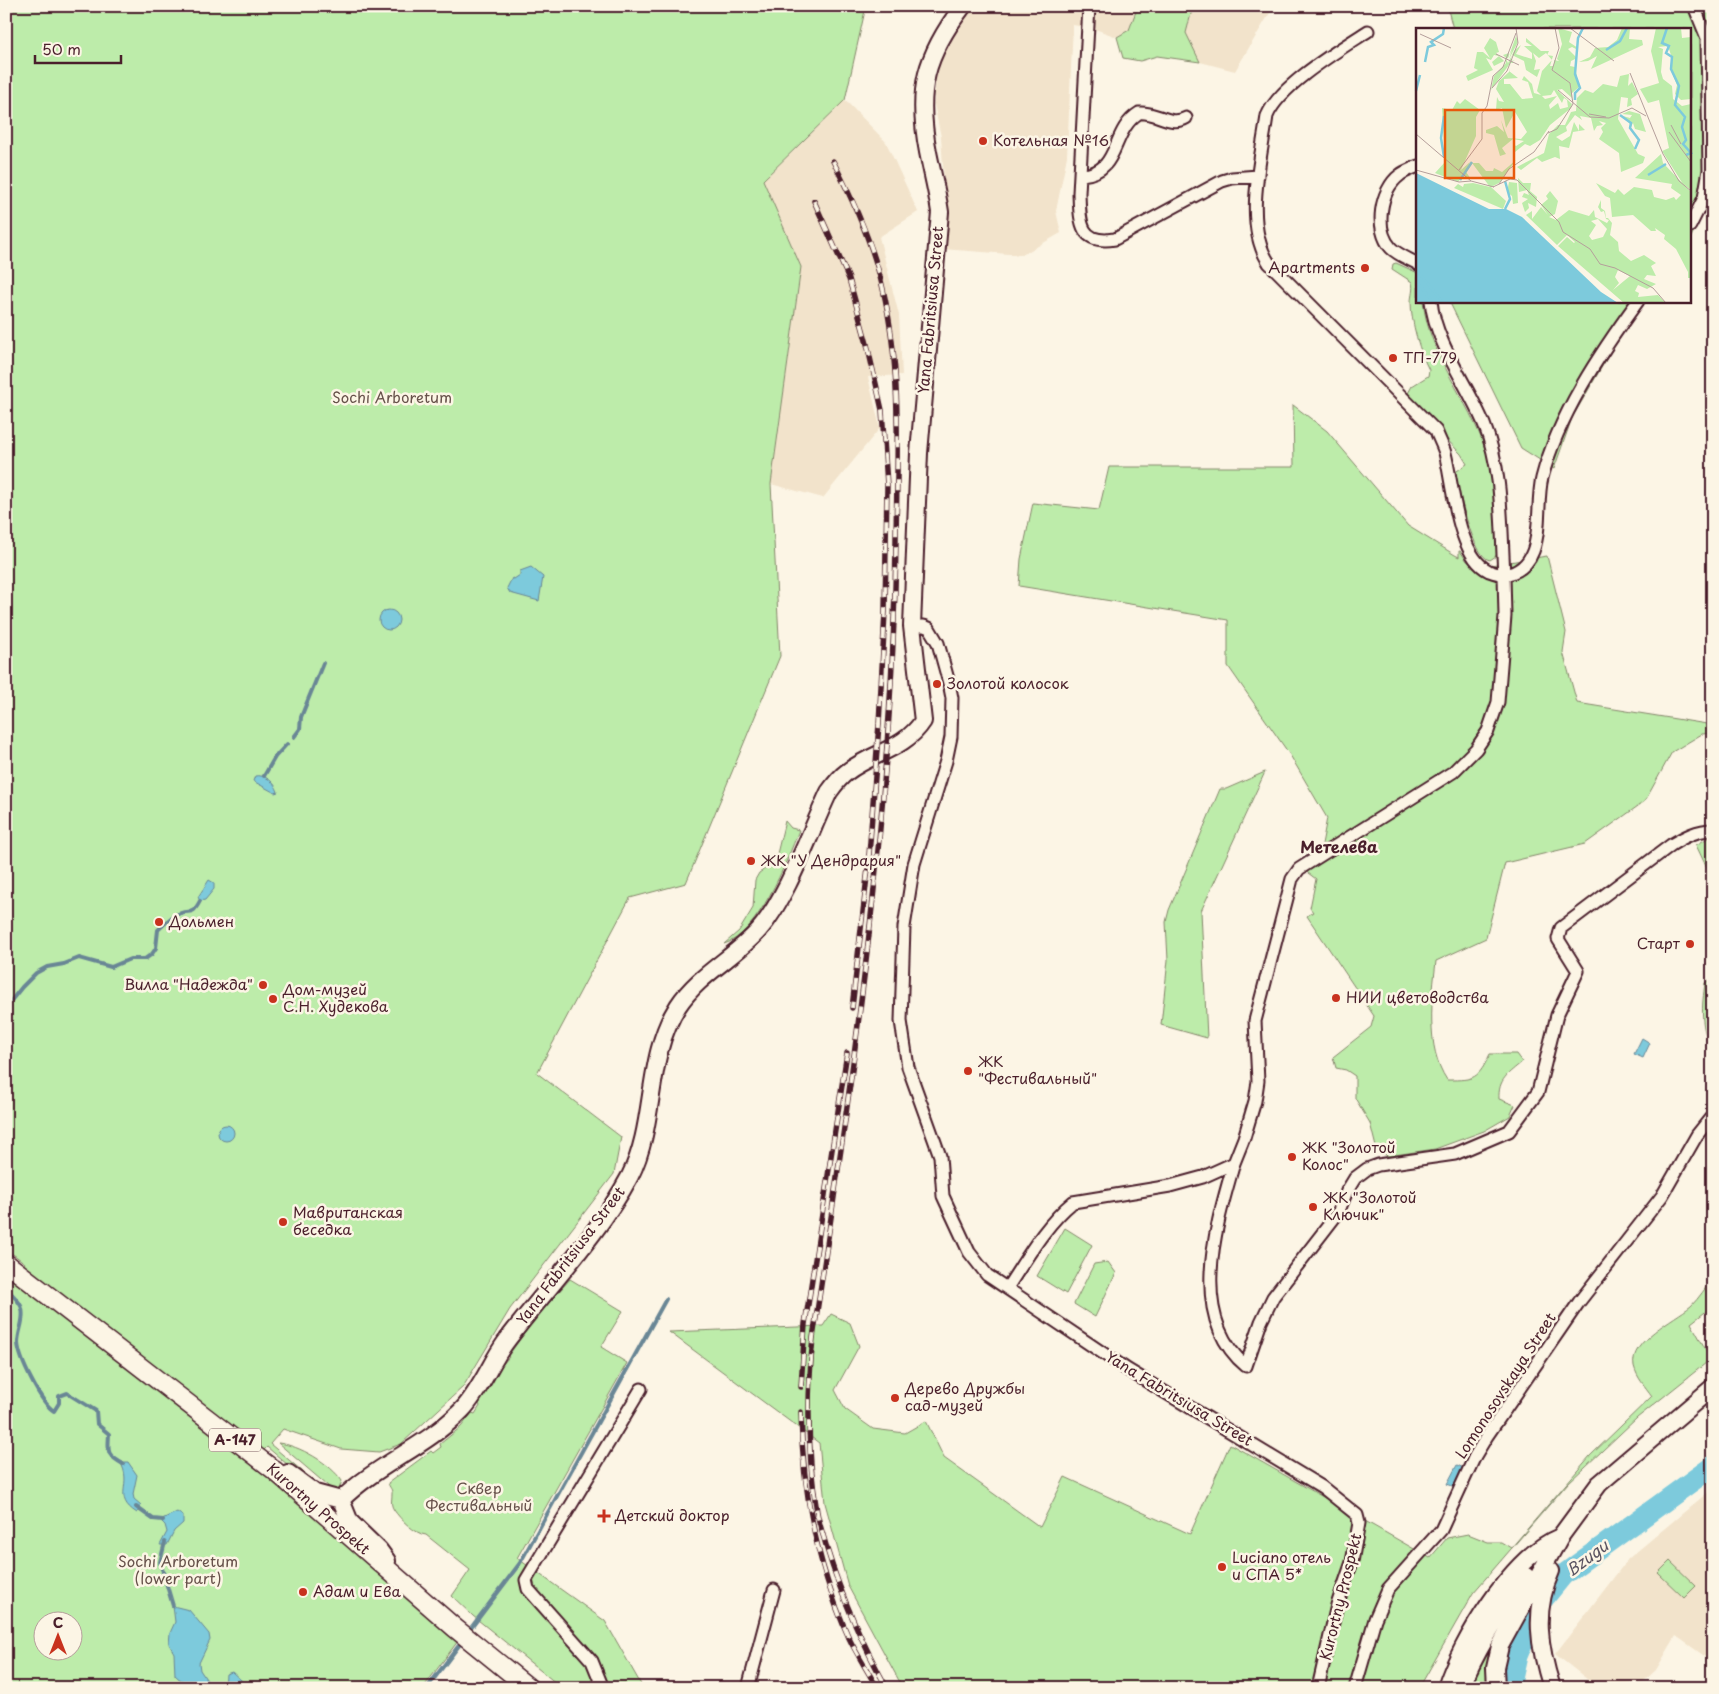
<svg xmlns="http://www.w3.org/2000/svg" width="1719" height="1694" font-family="'Playpen Sans',sans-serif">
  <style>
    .built { fill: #f2e3cb }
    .green { fill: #bdecaa; stroke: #84866a; fill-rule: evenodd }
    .water { fill: #7dcadc; stroke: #698695 }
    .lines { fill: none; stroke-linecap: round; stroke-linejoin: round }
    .stream { stroke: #698695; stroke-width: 4 }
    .river { stroke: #7dcadc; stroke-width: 21 }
    .minor-casing { stroke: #4a1f2b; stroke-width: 15 }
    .secondary-casing { stroke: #4a1f2b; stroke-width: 20 }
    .primary-casing { stroke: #4a1f2b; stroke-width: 21 }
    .minor { stroke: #fcf5e5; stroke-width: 11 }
    .secondary { stroke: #fcf5e5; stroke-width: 16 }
    .primary { stroke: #fcf5e5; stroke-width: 18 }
    .rail-casing { stroke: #4a1f2b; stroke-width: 5.5 }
    .rail { stroke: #fcf5e5; stroke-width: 4; stroke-dasharray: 11; stroke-linecap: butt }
    .poi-dot { fill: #c8321e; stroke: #fcf5e5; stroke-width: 2 }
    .labels { text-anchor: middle; stroke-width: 5; stroke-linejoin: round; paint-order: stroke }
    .shield { fill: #fcf5e5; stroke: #7f5f63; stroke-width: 1 }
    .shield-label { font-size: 14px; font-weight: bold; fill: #4a1f2b }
    .poi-label { font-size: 15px; fill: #4a1f2b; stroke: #fcf5e5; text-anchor: start }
    .street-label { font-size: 15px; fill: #4a1f2b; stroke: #fcf5e5 }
    .park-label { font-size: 15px; fill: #67524b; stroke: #fcf5e5 }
    .neighbourhood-label { font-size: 16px; font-weight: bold; fill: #4a1f2b; stroke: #fcf5e5 }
    .water-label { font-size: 16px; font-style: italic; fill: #595260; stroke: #fcf5e5 }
    .inset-river { fill: none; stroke: #7dcadc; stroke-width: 2.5 }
    .inset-road { fill: none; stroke: #b59f9b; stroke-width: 1 }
    .view { fill: #e8590c; fill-opacity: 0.15; stroke: #e8590c; stroke-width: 2.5 }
    .inset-edge { fill: none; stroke: #4a1f2b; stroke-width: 2.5 }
  </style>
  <rect width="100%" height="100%" fill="#fcf5e5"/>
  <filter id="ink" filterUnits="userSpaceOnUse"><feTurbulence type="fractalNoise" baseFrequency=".02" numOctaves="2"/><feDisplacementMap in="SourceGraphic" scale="10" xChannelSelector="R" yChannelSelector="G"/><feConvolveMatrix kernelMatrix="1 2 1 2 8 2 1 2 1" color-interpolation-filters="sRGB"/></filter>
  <g filter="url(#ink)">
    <path class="built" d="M975,6h163l-9,24 -12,7 -22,-8 -22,-4 -6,131 -11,55 5,22 -39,22 -79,-6 2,-55 -4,-57 -7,-33 2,-29 11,-33z
      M1193,6h81l-39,65 -35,-9 -14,-29z
      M845,100l41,42 32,70 -39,25 20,78 3,60 -34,2 12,51 -57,70 -52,-14 30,-217 -38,-87z
      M1713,1488v174l-37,-26 -20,34 -12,11 -47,6 -42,-33 73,-95z"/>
    <path class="green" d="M6,6l167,1 6,5 5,-6h682l-21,94 -82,80 38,87 -30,217 9,172 -94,227 -56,15 -93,175 84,64 -7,37 -104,135 -47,78 -62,57 -22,8 -38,-3 -58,-20 -13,15 57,48 -10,-2 -50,-43 -10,10 201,184 -35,47h-417v-416l11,1 8,-10 -19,-14zM42,1622h30v30h-30z
      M1138,6h55l-7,27 14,29 -43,-6 -17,5 -17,-3 -6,-21 12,-7z
      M1447,6h266v180l-4,15 -19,38v-210h-237z
      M1396,263l22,10v28h5c6,56 46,98 63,150 9,32 9,66 12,99l-2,6 -6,4c-17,-2 -31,-70 -36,-87l13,-9 -6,-10 -55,-57 6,-11 16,-10 1,-6c-9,-17 -18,-48 -18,-68 0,-7 3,-12 1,-20l-20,-13 1,-5z
      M1449,301h195l-16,21 -56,96 -18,51 -33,-21z
      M1293,405l34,26 81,95 47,29 4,2v-6h1l7,10 11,6 69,-11 19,76 -3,20 14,51 136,22v8l-11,1 -30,18 -27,49 -60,43 -80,19 -19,75 -50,23c-4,37 -11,86 11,119 28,0 31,-1 43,-26h26l6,8c-14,12 -24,17 -23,37l16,6 -5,11 -26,15 -49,18 -47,7 -11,-5 -7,-28 -15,-25v-22l-9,-6 -10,-2 -3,-11 38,-30 3,-11 -67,-100 6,-4 -3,-4 6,-29 -12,-9 15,-10 8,-42 -37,-63 -62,-89v-46l-209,-34 2,-27 12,-56 66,7 10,-43h185z
      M1265,772l-64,139 6,127 -46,-13 7,-65 -2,-38 3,-12 51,-121h6z
      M785,821l6,7 8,2c-12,31 -41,105 -75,114l15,-13 14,-23 2,-28 4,-7 16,-11z
      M1708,838l5,1v42l-17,-36z
      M1713,977v72c-14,-20 -11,-44 -8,-66z
      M1065,1228l27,17 -26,49 -29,-18z
      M1108,1262l8,11 -21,44 -21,-13 20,-40z
      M1713,1278v28l-22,17 20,36 -74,59 -69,65 -95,110 -54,95h-516l-55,-102 -23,-83 -6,-60 -150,-111 154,-6 8,-12 19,9 9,23 -24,44 10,19 28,20 32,4 21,-12 18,37 96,69 25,-50 125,57 40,-90 200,114 17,-20 21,-4 20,8h13l10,6 79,-92 62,-60c-7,-10 -15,-18 -18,-30 -5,-25 41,-47 57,-60 8,-8 15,-19 22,-28z
      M570,1279l53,32 -22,36 26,16 -110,195 88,63 38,67h-81l-89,-72 -21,-20 18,-26 -44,-35c-11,-1 -26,-16 -32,-25 -4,-6 -2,-10 -2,-16 1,-4 -3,-7 -4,-11l43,-32 2,2 8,-6 -1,-3 21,-17 11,-14 3,1 5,-8 -1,-2 22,-38 8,-9 -1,-1 26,-36z
      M278,1443c21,2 53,21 64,38l-3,8 -4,3z
      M1670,1561l26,25 -12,12 -26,-25z
      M1498,1630l-7,25 1,33h-24z"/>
    <path class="water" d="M531,567l12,10 -4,24 -29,-8 -3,-5 5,-10 2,1 6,-4v-4z
      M379 620a10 10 0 1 1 20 0a10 10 0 1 1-20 0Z
      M255,776c10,-2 20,6 23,16l-3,1 -22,-12z
      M209,880l5,3v6l-9,11 -5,1 -2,-4z
      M1642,1038l8,5 -7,15 -9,-4z
      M218 1133a8 8 0 1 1 16 0a8 8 0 1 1-16 0Z
      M120,1462h8l9,13 -4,19 1,5 7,6 -4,8c-26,-16 -3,-29 -17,-51z
      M1457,1465l7,3 -9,19 -8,-3z
      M177,1512l6,4v7l-9,8 -7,14h-7l7,-13 -2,-7 -5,-5z
      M173,1606l16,4 20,24 1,6 -11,23 1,7 10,15 6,3c-14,0 -31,-2 -41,-13l-1,-22 -5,-9 1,-11 5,-11z
      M232,1672l18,16h-25l1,-14z"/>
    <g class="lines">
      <path class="stream" d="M294,737l6,-8 1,-12 22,-54
        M264,776l11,-19 12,-13
        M6,1007l16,-20 14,-14 11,-6 17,-3 15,-6 32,9 19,-8h15l7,-5 4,-6 2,-18c6,-5 13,-14 20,-16 13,-6 13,4 22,-13
        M6,1287c4,7 15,14 16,22 3,11 -4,22 -4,34 1,16 23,60 36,68l5,-8v-7l8,-3 29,18 1,13 12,10c-1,19 -3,20 14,30
        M136,1507l17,12 10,1
        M165,1542l-5,20 13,44
        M468,1632l52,-69 146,-264
        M427,1688l36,-48"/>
      <path class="river" d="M1510,1688l7,-32 20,-49 26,-32 150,-109"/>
      <g class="minor-casing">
        <path id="minor" d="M1089,6l-10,187c1,28 0,52 36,46l107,-58 10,-3 26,-2
          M1368,31c-29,19 -88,54 -101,85 -6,44 -24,108 2,147l167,168c3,8 7,15 9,22 8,31 12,103 44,118 5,2 11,3 15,4 -3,-50 -1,-104 -20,-151 -16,-39 -49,-81 -53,-123
          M1418,166c-6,3 -13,5 -18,9 -20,15 -26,54 -9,73 7,7 18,11 27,16
          M1082,175c39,-3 28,-44 57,-62 17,-2 31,14 47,5
          M1690,226l14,-28 5,-28 -2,-132 -13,-32
          M912,626h12l5,2 9,15 11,40 3,15 -1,39 -5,24 -32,103 -10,63 -3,94 7,46 32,89 3,40 26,56 18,23 141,95 194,117 35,28 2,8 -7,39 -15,43 -19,83
          M1234,1163c-18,63 -47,154 12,203l15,-44 12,-25 65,-84 9,-22 8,-13 12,-9 11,-4 77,-11 54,-23 29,-39 19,-77 21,-44 -20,-32 3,-11 110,-83c13,-8 26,-15 42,-15
          M1007,1288c20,-30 38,-63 66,-86l97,-16 33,-9 31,-14 10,-25 11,-37 3,-20 -3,-60 37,-142 7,-10 154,-97 23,-23 12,-18 10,-29 7,-86 -1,-41c45,-7 30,-66 38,-97 16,-62 58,-125 96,-177
          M603,1688l-11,-27 -64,-72 -2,-9 115,-191
          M748,1688l26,-98
          M1355,1688l20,-69 13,-30 53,-59 34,-74 12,-20 92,-134 83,-106 35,-61 16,-20"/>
      </g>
      <g class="secondary-casing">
        <path id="secondary" d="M288,1473l27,20 26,7
          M341,1500c36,-36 85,-53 121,-90 18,-19 28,-46 43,-67 41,-55 93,-107 125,-167 27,-53 15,-119 48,-170 21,-32 56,-48 81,-76 28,-32 51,-98 70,-138 5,-7 11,-15 18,-20 26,-20 57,-22 76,-51l-11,-95 7,-173 21,-241c-3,-21 -8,-40 -12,-60 -12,-62 -3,-96 35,-146
          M341,1500l9,22 29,28 8,11
          M1551,1571c-18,40 -12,76 1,117
          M1446,1688c15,-47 66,-132 114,-151
          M1461,1688c16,-40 40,-77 65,-112
          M1496,1688l-1,-20 5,-22 60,-109 39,-53 114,-97"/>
      </g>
      <g class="primary-casing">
        <path id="primary" d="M6,1263l268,207 181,158 74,60"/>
      </g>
      <use href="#minor" class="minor"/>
      <use href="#secondary" class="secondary"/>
      <use href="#primary" class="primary"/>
      <g class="rail-casing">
        <path id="rail" d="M833,161c21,41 40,83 50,128 19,82 14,167 13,251 -3,268 -43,533 -83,798 -6,58 -6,116 4,174 2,12 7,25 10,37 15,49 35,94 60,139
          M814,201l35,78 18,65 15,66 5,75 -2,127 -6,112 -11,144 -16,140
          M801,1387l4,-63 42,-271
          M801,1412c1,79 16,154 48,226 8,17 19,33 28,50"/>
      </g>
      <use href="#rail" class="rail"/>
    </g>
  </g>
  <g class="poi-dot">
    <circle cx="983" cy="141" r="5"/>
    <circle cx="1365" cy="268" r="5"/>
    <circle cx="1393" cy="358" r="5"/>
    <circle cx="937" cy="684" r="5"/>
    <circle cx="751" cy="861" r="5"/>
    <circle cx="159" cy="922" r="5"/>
    <circle cx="1690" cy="944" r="5"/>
    <circle cx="263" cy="985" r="5"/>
    <circle cx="1336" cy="998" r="5"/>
    <circle cx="273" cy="999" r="5"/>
    <circle cx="968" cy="1071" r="5"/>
    <circle cx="1292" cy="1157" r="5"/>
    <circle cx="1313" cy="1207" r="5"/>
    <circle cx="283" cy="1222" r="5"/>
    <circle cx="895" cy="1398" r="5"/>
    <path d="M601.5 1508.5h5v5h5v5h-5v5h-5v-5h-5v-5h5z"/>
    <circle cx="1222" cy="1567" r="5"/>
    <circle cx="303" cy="1592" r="5"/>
  </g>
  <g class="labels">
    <rect class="shield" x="209" y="1428.5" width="52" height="23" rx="4"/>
    <g class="shield-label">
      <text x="235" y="1445">А-147</text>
    </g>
    <g class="poi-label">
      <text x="993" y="146">Котельная №16</text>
      <text x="1355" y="273" text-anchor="end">Apartments</text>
      <text x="1403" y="363">ТП-779</text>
      <text x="947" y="689">Золотой колосок</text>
      <text x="761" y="866">ЖК "У Дендрария"</text>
      <text x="169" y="927">Дольмен</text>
      <text x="1680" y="949" text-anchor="end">Старт</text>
      <text x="253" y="990" text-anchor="end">Вилла "Надежда"</text>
      <text x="283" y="995">Дом-музей<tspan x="283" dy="17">С.Н. Худекова</tspan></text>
      <text x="1346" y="1003">НИИ цветоводства</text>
      <text x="978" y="1067">ЖК<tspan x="978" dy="17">"Фестивальный"</tspan></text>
      <text x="1302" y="1153">ЖК "Золотой<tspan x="1302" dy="17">Колос"</tspan></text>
      <text x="1323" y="1203">ЖК "Золотой<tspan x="1323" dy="17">Ключик"</tspan></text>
      <text x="293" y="1218">Мавританская<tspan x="293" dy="17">беседка</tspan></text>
      <text x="905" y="1394">Дерево Дружбы<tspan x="905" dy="17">сад-музей</tspan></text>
      <text x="615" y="1521">Детский доктор</text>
      <text x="1232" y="1563">Luciano отель<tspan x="1232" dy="17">и СПА 5*</tspan></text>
      <text x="313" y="1597">Адам и Ева</text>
    </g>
    <g class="street-label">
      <text transform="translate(931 310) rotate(-85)" y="5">Yana Fabritsiusa Street</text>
      <text transform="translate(571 1256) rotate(-53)" y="5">Yana Fabritsiusa Street</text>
      <text transform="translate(1506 1386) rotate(-57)" y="5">Lomonosovskaya Street</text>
      <text transform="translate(1179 1399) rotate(31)" y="5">Yana Fabritsiusa Street</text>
      <text transform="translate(318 1509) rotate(41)" y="5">Kurortny Prospekt</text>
      <text transform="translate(1341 1597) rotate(-76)" y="5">Kurortny Prospekt</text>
    </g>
    <g class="park-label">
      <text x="392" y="403">Sochi Arboretum</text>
      <text x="479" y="1494">Сквер<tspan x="479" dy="17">Фестивальный</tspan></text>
      <text x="178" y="1567">Sochi Arboretum<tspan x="178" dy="17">(lower part)</tspan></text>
    </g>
    <g class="neighbourhood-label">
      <text x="1339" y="853">Метелева</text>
    </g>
    <g class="water-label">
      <text transform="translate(1587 1558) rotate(-37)" y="6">Bzugu</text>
    </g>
  </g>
  <g transform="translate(1416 28)">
    <rect width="275" height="275" fill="#fcf5e5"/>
    <path d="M142,0l14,4 -3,10 9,6v2l-6,-3 -4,2 9,9 -6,3 -1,5 5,1 4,20 -7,6v5l-10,-9 -5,1 15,14 -1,4 -21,17 -10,15 -10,6 -5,-2 -10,8 -2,-8 3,2 8,-5 -11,-2 -11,9 4,6 -6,2 -6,-21 -8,-2v-3l11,-4 7,6 -3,-12 7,18 13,1 6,-7 -12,-20 -9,16 -4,-20 -6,2 1,-13 2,4 5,1 -8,-13 3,-8 10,-9 2,-10 -20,28 3,-14 12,-13v-4l-2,6 2,-7 -3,-3 6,-2v3l7,-20 2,6 -9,17 3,-9 -4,8 -2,1 2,4 6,-12 7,-6 -5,9 16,5v-6l-8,-7h8l-6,-4v-4l15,13h8l-2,4 6,1 -3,10h4v-6l5,1 -2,-2 5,-15zM117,25l6,5 7,-5 6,7 -10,11 -5,20 4,4 -7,-2 -2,-9 -8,-8 -2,4 6,2 5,16 -11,1 -12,-15h-6v-5l14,-1 -9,-7 2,-8h3l-3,-3 4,1 -4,-2 1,-4 12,6 2,9 11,7 3,-8 -6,1 2,-9zM138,62l8,13 2,-5 3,2 1,7 -8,2 -2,-6 -8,6 -1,-4 8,-9 -12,3 -3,-3 9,-1zM206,0h8l-1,11 13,1 1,5 -52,24 6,-13 -9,5 -9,1 11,-5 5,-9 13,-1 9,-7zM240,0h25l1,10 9,-1v62l-10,1 -6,-6 2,-9 -7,-17 2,-10 -4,-12 -10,1 5,2 -2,23 2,7 9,7 1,13 9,7 9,-2v86l-8,-6 -21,-33 7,-3 -10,-48 -11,3 -8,-14 19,-6 -8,-32zM74,10l6,4 3,10 -3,1 8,8 -10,5 -2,-4 7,-6 -5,-1 -3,5 -5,-2 7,12 -25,11 -2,-5 12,-6 -4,-2 3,-16h6l7,6 -6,-10zM213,46l-1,12 4,-4 6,12 -7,5 1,6 -5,2 1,-9 -7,-1 -3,22 20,35 7,3 -2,6 -22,9 -2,-19 -20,-14 4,-7 -2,-4 5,-5 -7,-2 4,4 -6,1 -3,5 -3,-13 -11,-2 2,4 -7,-5 -9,12 1,4 -11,6 6,4 8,-5 4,-14 5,9v-7l6,6 -12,2 -4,16 -10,-2 1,13 -5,-2 -13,5 -5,-4 -16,12 -4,-3 27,-14 5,-19 9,-9h7l6,-13 5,-1 1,-13 8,-8 8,3 10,-9 14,3 3,-11zM49,71l15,11 -4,7v19l-15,34 9,-8 -4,10 5,7 -8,-3 -5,6 -23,-9 10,-11 -3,-54 10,2 5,-9 3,3zM213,83l11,3 6,18 -11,-3 -2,-6 -3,6v-5l-7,-8 7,2 2,-3 -10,-1zM245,126l2,9 28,29v86h-3v-6l-12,-23 -12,-10 1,-4 -10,-7 1,3h-5l-18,-16 -21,2 -2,-19 -5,-2 -9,-13 19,10 3,-4 6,6 10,-8 18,3 2,7 12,3 8,-3 2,3 5,-5 -10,-7 1,-4 -37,-6zM100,132l-17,23 -8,4 15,14 -3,8 -49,-21 4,-4 5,3 1,-3 9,-1 17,4 -18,-24h7l7,8h7l1,-3 8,4zM102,150l5,5h8l-1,8 7,6 -1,10 -8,-4 1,5 -4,4 -3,-9 6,-4 -6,-2 2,-4 5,2 -2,-5 -8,2zM93,154l8,1 1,20 -5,1 -1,-8 -5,-4zM134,163l8,10 -3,13 -6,3 7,3 13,-10 20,6 5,-6 1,7 12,6 2,-3 -3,-1 -2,-8 -3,1 -3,-5 3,-7v8l4,3 1,7h2l4,5 -2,12 8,7 1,9 12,10 13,-6 12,8 -5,3 5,10 -9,-1 -3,4 12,5 -9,5 -9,-4 -3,6 4,2 -1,4 20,-2 8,8h-42l-66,-57 9,-9 7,6 1,-1 -8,-7 -10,10 -31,-30 6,-4v8l9,-12 7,8 -7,-10 7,-6 -2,-3zM182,191l9,10 -4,8 -11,3 -3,-4 7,-11 -5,-4zM202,242l12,6 -17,14 6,-7 -4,-6z" fill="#bdecaa" fill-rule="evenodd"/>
    <path d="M0,145l73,36h17l16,8 79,75 17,11h-202z" fill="#7dcadc"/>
    <path class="inset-river" d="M251,0l-5,15 7,3 -3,7 6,4 -1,12 8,17 -4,19 10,12 -3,10 4,13 -3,4 8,9 -5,2M190,22l14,-9 7,-13M9,34l3,-15 6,-2 -3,-3 12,-8 1,-6M0,63l4,-16M159,72v-7l5,-5 -5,-14 3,-36 5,-10M204,87l11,8 -1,5 9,12 -4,9M28,88l-3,22 3,19M232,147l18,-11M44,152l12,-18M89,153l5,18 -5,10M0,241l27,34M0,252l17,23"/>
    <path class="inset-road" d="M154,0l44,33M4,6l31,14M80,26l23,11M214,45l33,81 16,27 12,10M76,60l15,-17 11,-28 -2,-15M142,62l32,27 19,1 23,-10 14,8M173,86l17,3M255,97l10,19M253,104l22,30M132,105l9,-4 16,-25 -3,-21 -18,-13 7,-22 -4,-20M0,106l55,47 23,6M0,142l43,12 12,-1M43,142l23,-31v-26l5,-7 6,-30 10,-9 13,-34M83,156l10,-15 25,-17 15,-21M77,159l17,-8 7,1 42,42 4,10 27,17 10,15 15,4 38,20 13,15"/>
    <path class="view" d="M29,82h69v68h-69z"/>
    <rect width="275" height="275" class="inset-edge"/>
  </g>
  <rect width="1719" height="1694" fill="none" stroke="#fcf5e5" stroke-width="25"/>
  <rect x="12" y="12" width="1694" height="1669" fill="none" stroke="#4a1f2b" stroke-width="2" filter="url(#ink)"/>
  <g transform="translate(58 1636)"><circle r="24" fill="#fcf5e5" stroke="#b59f9b"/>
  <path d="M0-4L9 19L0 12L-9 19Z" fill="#c8321e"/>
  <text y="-8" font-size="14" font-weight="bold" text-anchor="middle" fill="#4a1f2b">С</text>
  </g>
  <path d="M35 55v8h86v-8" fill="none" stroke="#4a1f2b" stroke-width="2.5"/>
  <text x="42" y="55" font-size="15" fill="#4a1f2b" stroke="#fcf5e5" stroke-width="4" paint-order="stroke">50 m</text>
</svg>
